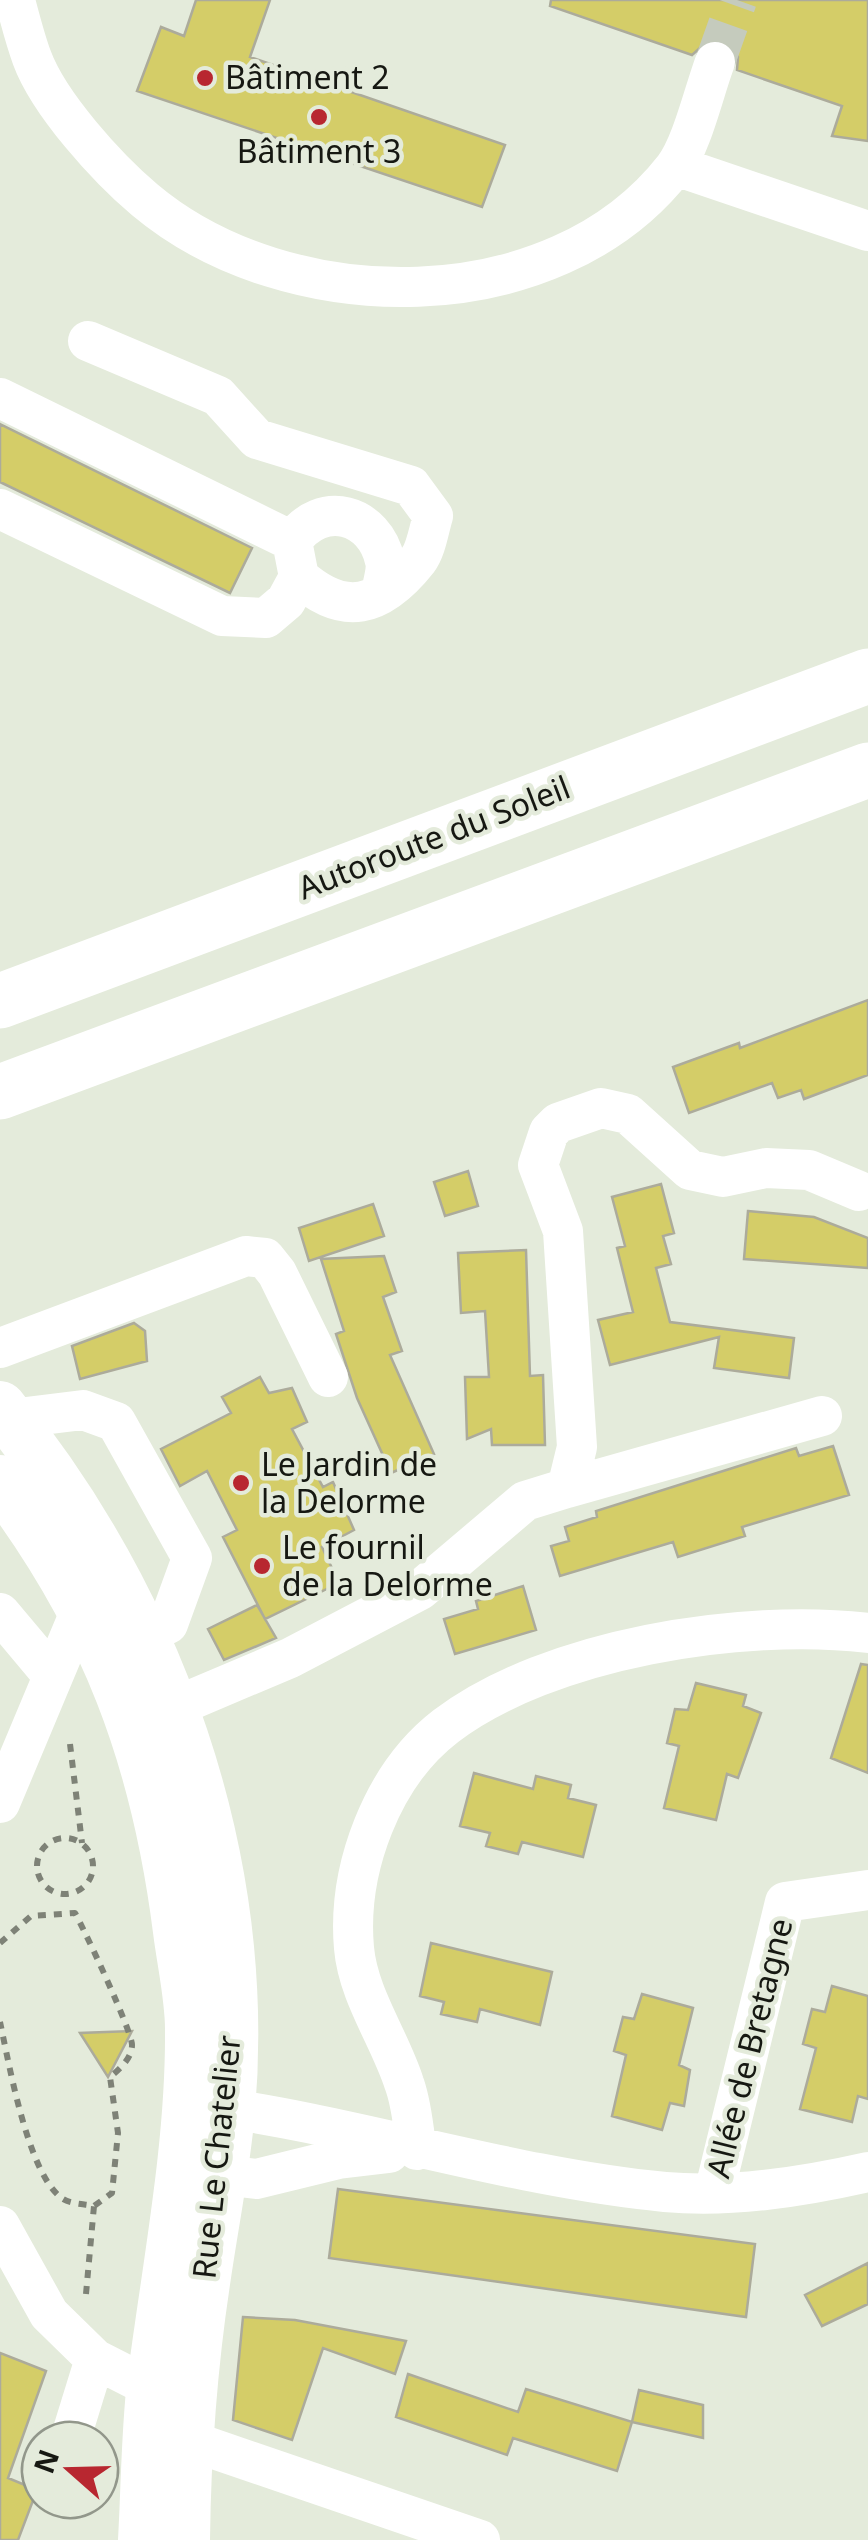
<svg xmlns="http://www.w3.org/2000/svg" width="868" height="2540" font-family="'Noto Sans',sans-serif">
  <style>
    .building { fill: #d4cd68; stroke: #acab9b; stroke-width: 2.5 }
    .lines { fill: none; stroke-linecap: round; stroke-linejoin: round }
    .minor-tunnel { stroke: #c5cbbd; stroke-width: 40; stroke-dasharray: 40 20; stroke-linecap: butt }
    .path { stroke: #7e8277; stroke-width: 6; stroke-dasharray: 8 8; stroke-linecap: butt }
    .minor { stroke: #fff; stroke-width: 40 }
    .major { stroke: #fff; stroke-width: 52 }
    .highway { stroke: #fff; stroke-width: 55 }
    .poi-dot { fill: #b82730; stroke: #e4ebdb; stroke-width: 4 }
    .labels { text-anchor: middle; stroke-width: 9; stroke-linejoin: round; paint-order: stroke }
    .poi-label { font-size: 32px; fill: #161812; stroke: #e4ebdb; text-anchor: start }
    .street-label { font-size: 32px; fill: #161812; stroke: #e4ebdb }
  </style>
  <rect width="100%" height="100%" fill="#e4ebdb"/>
  <path class="building" d="M196,0h74l-20,57 255,88 -23,62 -345,-116 24,-64 23,9z
    M551,0h317v141l-36,-5 10,-30 -105,-36 1,-13 -14,-17 -14,-1 -18,16 -142,-49z
    M0,424l252,124 -22,45 -230,-111z
    M868,1000v75l-64,24 -3,-9 -23,8 -6,-15 -83,30 -16,-46 66,-24 1,5z
    M468,1171l10,35 -33,10 -11,-34z
    M661,1184l13,49 -11,3 8,28 -15,4 14,54 124,16 -5,40 -75,-10 5,-31 -109,28 -12,-45 35,-8 -16,-64 8,-2 -13,-49z
    M373,1204l11,32 -75,25 -10,-33z
    M748,1211l66,6 54,21v30l-124,-9z
    M526,1250l4,126 13,-1 2,70h-53l-1,-16 -24,10 -2,-62h24l-4,-66 -24,2 -3,-60z
    M384,1256l12,36 -13,5 19,54 -12,4 44,99 -43,19 -34,-75 -21,-64 8,-3 -23,-72z
    M134,1323l11,8 2,30 -67,18 -8,-33z
    M260,1377l9,16 23,-5 15,34 -15,7 31,58 10,-5 21,48 -32,17 17,36 -74,36 -42,-82 14,-7 -30,-59 -27,15 -19,-37 70,-36 -9,-16z
    M833,1446l16,49 -107,32 3,9 -67,21 -5,-15 -113,34 -9,-30 18,-5 -4,-14 32,-10 -1,-6 200,-63 3,8z
    M523,1586l13,44 -81,24 -11,-35 34,-10 -2,-8z
    M257,1605l19,33 -52,22 -16,-31z
    M861,1664l7,1v108l-37,-15z
    M696,1683l50,12 -3,11 18,7 -23,65 -11,-4 -11,46 -52,-12 15,-62 -12,-3 8,-34 13,1z
    M474,1773l59,16 3,-13 35,9 -3,13 28,7 -13,52 -61,-15 -4,12 -32,-8 4,-13 -30,-7z
    M431,1943l121,29 -12,53 -60,-16 -3,13 -36,-8 3,-12 -24,-6z
    M832,1986l36,10v103l-10,-3 -6,26 -52,-13 16,-61 -13,-4 9,-35 13,3z
    M642,1994l51,14 -14,57 11,5 -6,36 -14,-3 -8,27 -50,-14 14,-61 -12,-4 9,-34 11,2z
    M132,2031l-24,46 -28,-44z
    M338,2189l417,55 -9,73 -417,-59z
    M868,2263v41l-46,22 -17,-31z
    M243,2317l52,3 111,21 -11,33 -72,-26 -31,92 -59,-20z
    M0,2353l46,18 -38,107 29,12 -19,50h-18z
    M408,2374l110,38 8,-23 106,33 7,-32 64,15v33l-71,-16 -15,49 -104,-33 -6,17 -111,-38z"/>
  <g class="lines">
    <path class="minor-tunnel" d="M715,62l22,-62"/>
    <path class="path" d="M70,1744l12,99
      M37 1866a28 28 0 1 1 56 0a28 28 0 1 1-56 0Z
      M0,1943l31,-27 44,-3c9,16 57,118 57,132 0,13 -12,24 -22,32l8,56 -6,60 -18,13c-9,-2 -23,-2 -31,-7 -35,-23 -54,-136 -63,-177
      M86,2294l8,-88"/>
    <path class="minor" d="M15,0c5,19 10,39 17,58 17,46 75,110 113,142 143,120 409,122 529,-32 18,-23 30,-77 41,-106
      M676,166l192,65
      M0,398l292,143 7,36c45,40 81,31 119,-17 8,-10 11,-31 15,-44l-22,-30 -154,-47 -39,-43 -130,-55
      M0,509l222,107 44,2 20,-17 13,-24
      M292,541c30,-43 83,-27 93,20 2,8 -2,22 -4,31
      M0,1348l246,-92 19,2 12,15 51,104
      M10,1419l73,-9 33,12 76,136 -24,66 -49,23
      M567,1488l255,-72
      M0,1613l53,63
      M146,1719l144,-61 130,-68 105,-89 42,-13 10,-41 -14,-216 -25,-66 11,-33 9,-9 43,-15 27,6 62,56 33,7 43,-9 43,2 50,21
      M0,1803l83,-198
      M202,2105c155,20 306,72 463,87 67,6 137,-5 203,-20
      M417,2150c-4,-22 -5,-46 -13,-67 -14,-44 -46,-88 -50,-135 -7,-79 28,-173 92,-222 103,-78 297,-108 422,-93
      M195,2172l61,7 82,-20 51,-6
      M714,2193l71,-291 83,-12
      M0,2226l49,88 46,45 57,29 33,51 295,101
      M70,2440l25,-81"/>
    <path class="major" d="M0,1407c159,196 251,450 229,704 -5,58 -17,115 -25,172 -13,86 -19,171 -20,257
      M0,1481c106,140 157,276 179,450 4,32 12,66 12,98 1,117 -23,237 -38,353 -6,52 -6,106 -9,158"/>
    <path class="highway" d="M0,1001l868,-325
      M0,1092l868,-322"/>
  </g>
  <g class="poi-dot">
    <circle cx="205" cy="78" r="10"/>
    <circle cx="319" cy="117" r="10"/>
    <circle cx="241" cy="1483" r="10"/>
    <circle cx="262" cy="1566" r="10"/>
  </g>
  <g class="labels">
    <g class="poi-label">
      <text x="225" y="89">Bâtiment 2</text>
      <text x="319" y="163" text-anchor="middle">Bâtiment 3</text>
      <text x="261" y="1476">Le Jardin de<tspan x="261" dy="37">la Delorme</tspan></text>
      <text x="282" y="1559">Le fournil<tspan x="282" dy="37">de la Delorme</tspan></text>
    </g>
    <g class="street-label">
      <text transform="translate(434 838) rotate(-21)" y="11">Autoroute du Soleil</text>
      <text transform="translate(750 2048) rotate(-76)" y="11">Allée de Bretagne</text>
      <text transform="translate(217 2157) rotate(-84)" y="11">Rue Le Chatelier</text>
    </g>
  </g>
  <g transform="translate(70 2470) rotate(290)"><circle r="48" fill="#e4ebdb" stroke="#92978b" stroke-width="2.5"/>
  <path d="M0-8L18 38L0 25L-18 38Z" fill="#b82730"/>
  <text y="-15" font-size="28" font-weight="bold" text-anchor="middle" fill="#161812">N</text>
  </g>
</svg>
